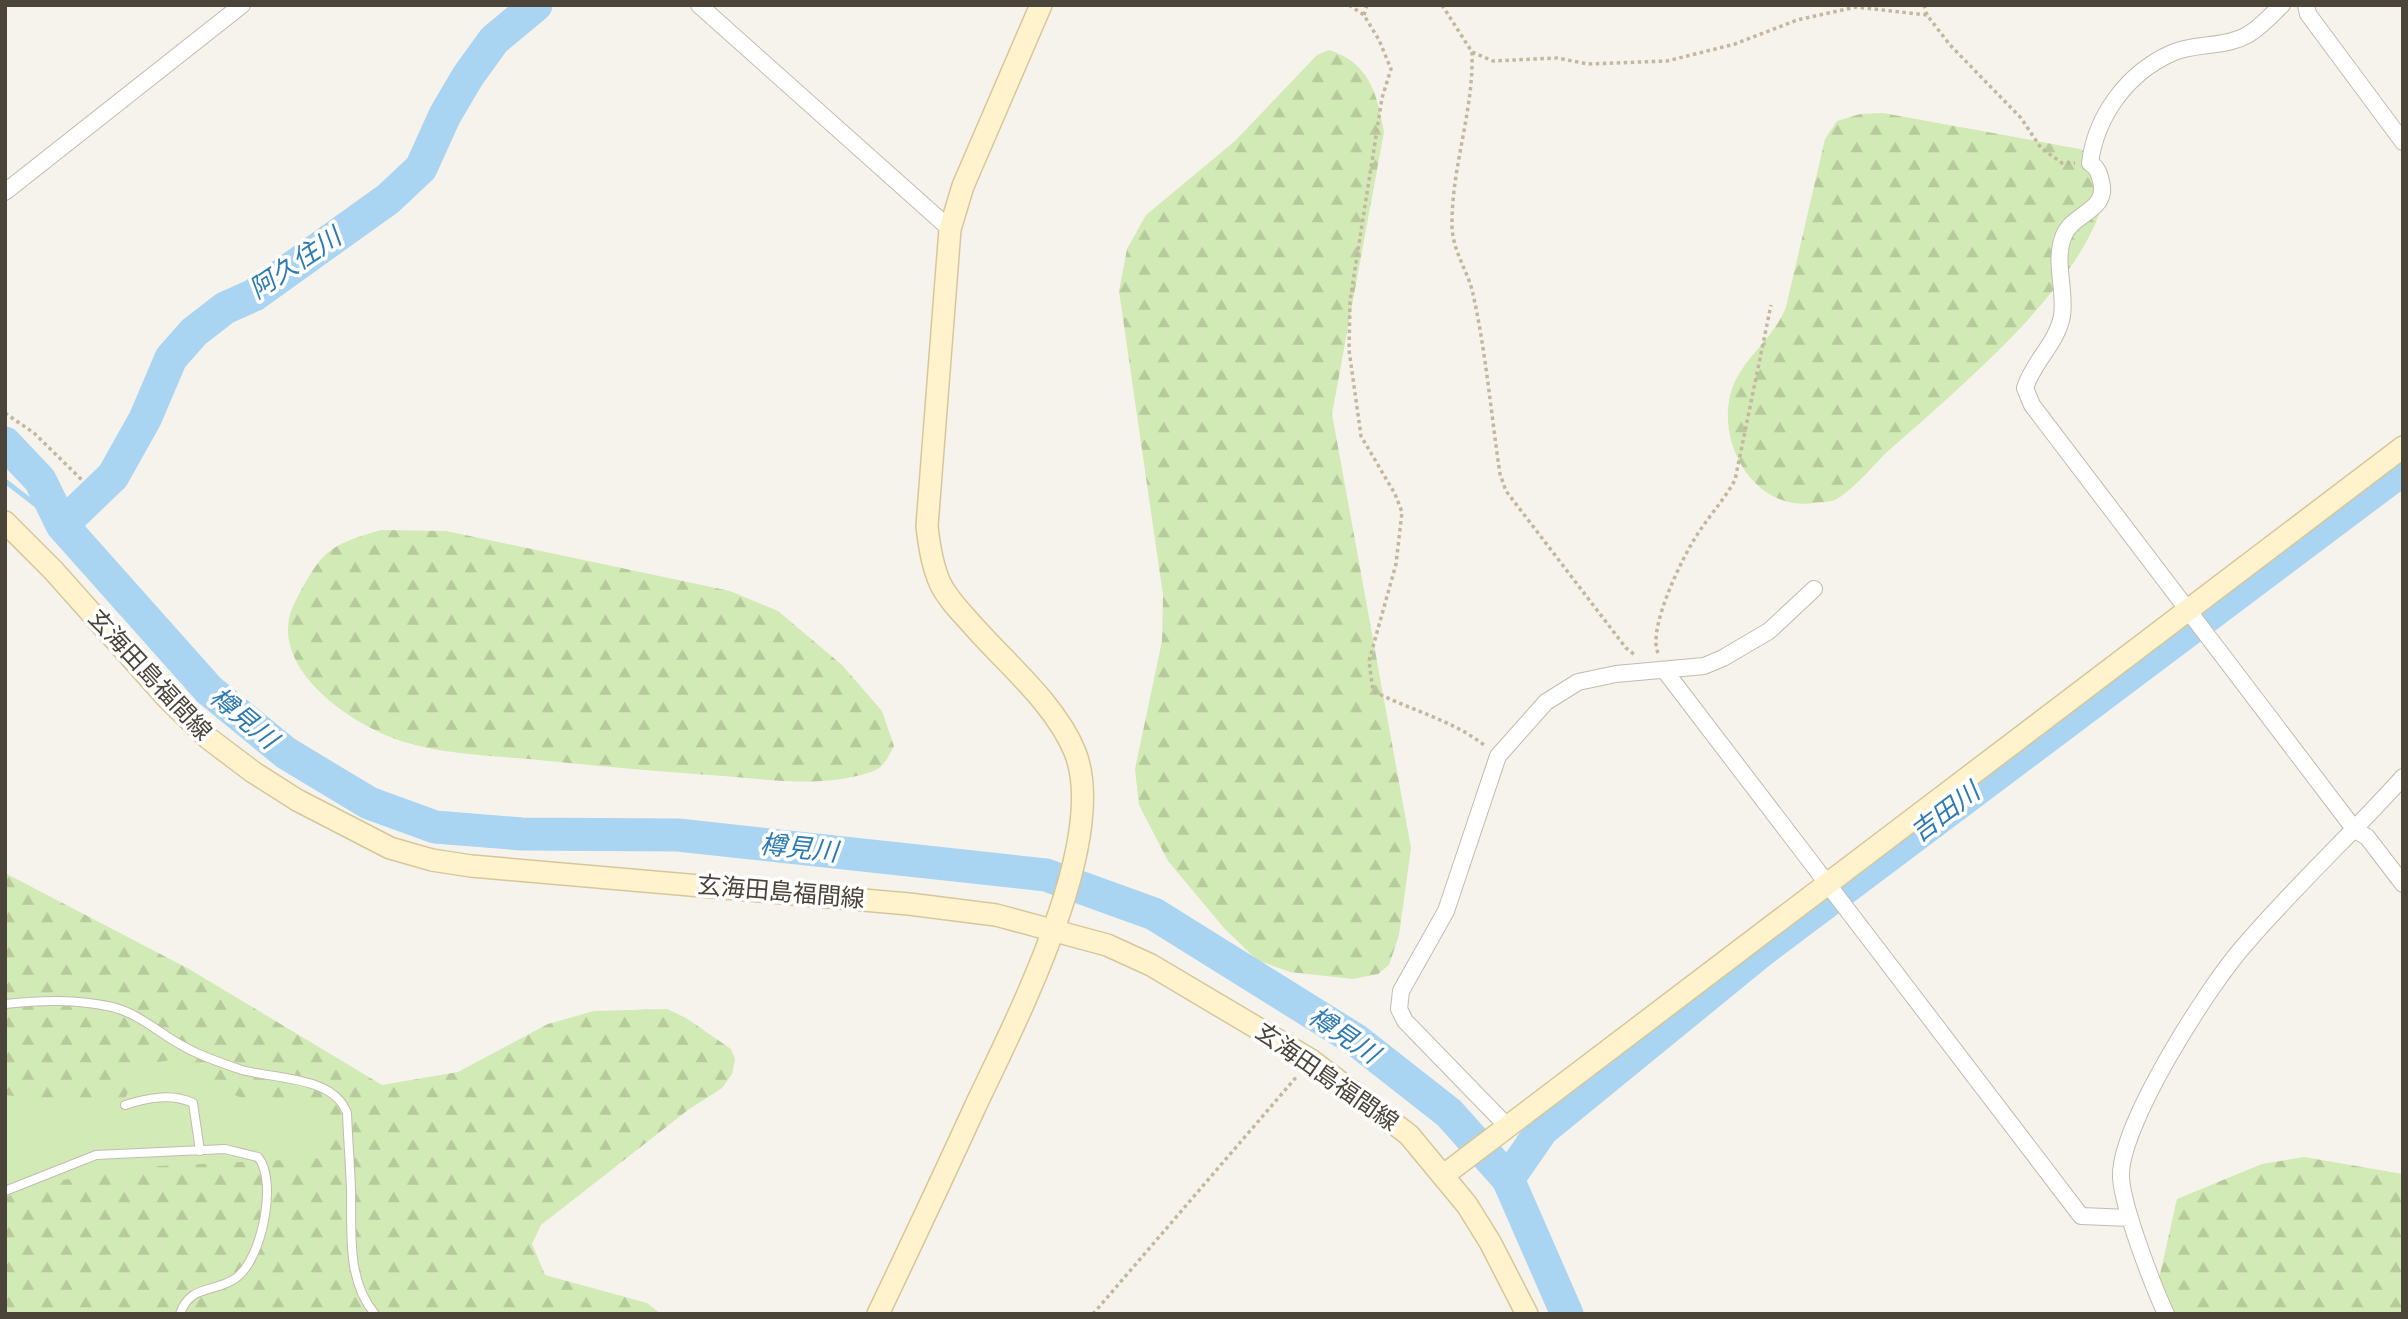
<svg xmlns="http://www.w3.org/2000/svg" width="2408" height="1319" font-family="Poppins,'Noto Sans JP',sans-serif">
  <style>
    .green { fill: #d2eab5 }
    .forest { fill: url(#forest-firs) }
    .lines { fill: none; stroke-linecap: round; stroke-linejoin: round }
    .stream { stroke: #a9d4f2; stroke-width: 5 }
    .river { stroke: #a9d4f2; stroke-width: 33 }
    .lane-casing { stroke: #c2bbae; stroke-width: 10 }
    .street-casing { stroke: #c2bbae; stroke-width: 18 }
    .secondary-casing { stroke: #d6c79b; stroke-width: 24 }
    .path { stroke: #c4b79f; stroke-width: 3.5; stroke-dasharray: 3.5 3.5; stroke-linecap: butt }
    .lane { stroke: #fff; stroke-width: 8 }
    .street { stroke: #fff; stroke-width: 16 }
    .secondary { stroke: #fff3cd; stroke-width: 21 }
    .labels { text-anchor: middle; stroke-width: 7; stroke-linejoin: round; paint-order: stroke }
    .street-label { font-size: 24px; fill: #4b4439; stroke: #fff }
    .water-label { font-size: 26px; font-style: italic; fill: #2e7ab2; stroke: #fff }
  </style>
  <defs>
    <pattern id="forest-firs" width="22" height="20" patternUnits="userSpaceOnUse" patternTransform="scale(1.75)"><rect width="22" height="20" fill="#d2eab5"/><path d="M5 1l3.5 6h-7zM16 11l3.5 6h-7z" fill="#b6ca9c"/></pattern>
  </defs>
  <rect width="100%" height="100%" fill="#f6f3ec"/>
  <path class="green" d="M5,1001l317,86 32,104 -349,123z"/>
  <path class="forest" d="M1329,50c41,13 48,44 55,82l-52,282 79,434 -12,87 -10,30 -11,9 -25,5 -63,-7 -33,-12 -33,-32 -56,-67 -29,-56 -4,-36 27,-128 1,-46 -44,-304 8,-42 19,-34 89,-74 82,-86z
    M1883,113l197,36 15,6c7,22 11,39 3,62 -32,83 -146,177 -212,236 -13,13 -35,39 -51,47 -5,2 -15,2 -21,3 -61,9 -101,-64 -81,-117 12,-30 41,-48 53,-79l39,-168 12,-18 23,-7z
    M381,530l65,1 284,60 48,20 64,54 40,46 12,35c-6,11 -10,22 -23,26 -49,16 -98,8 -147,4 -59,-4 -117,-9 -175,-15 -46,-5 -96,-5 -141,-18 -54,-15 -148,-78 -112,-143 27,-50 31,-54 85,-70z
    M5,873l184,96 193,116 76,-13 90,-48 46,-13 73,-2 19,9 45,31 4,10 -3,15 -10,14 -34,22 -147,115 -9,19 13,31 102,28 14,11h-656v-116l23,-12 111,-19 186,-9 -1,-41 -22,-14 -48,1 -64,-30 -20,-14 -28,5 -17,33 -56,4 -64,-7z
    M2304,1157l99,17v140h-227l-20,-22 21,-93 85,-35z"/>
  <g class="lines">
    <path class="stream" d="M5,481l57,44"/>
    <path class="river" d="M5,443l35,37 22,45 147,165 77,63 83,50 66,24 87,7 156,1 368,40 108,39 202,126 93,73 59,66 59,135
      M62,525l51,-49 32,-57 26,-61 23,-26 31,-24 29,-13 134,-96 33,-31 24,-53 23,-39 26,-36 42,-35
      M1508,1179l34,-49 218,-178 643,-483"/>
    <g class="lane-casing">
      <path id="lane" d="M5,1004c37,-4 71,-5 107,3 26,6 47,26 71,39 17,10 41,18 59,24 32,9 92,6 105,43 1,26 3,51 4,76 1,42 -5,91 24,125
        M125,1105c22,-7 46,-12 68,-2l7,48
        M5,1191l91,-36 129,-6 33,8c20,24 4,102 -22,121 -21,15 -46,6 -56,36"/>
    </g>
    <g class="street-casing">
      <path id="street" d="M699,5l251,224
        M2282,5c-14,13 -28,30 -47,35 -20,7 -43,4 -63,13 -45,20 -76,63 -82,110 7,4 9,10 11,18 8,30 -27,31 -37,54 -11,26 2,54 -2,81 -5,27 -29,46 -37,72l7,17 323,425 12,7 36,47
        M2306,5l2,9 95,128
        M5,192l237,-187
        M1665,671l416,545 49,2
        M1507,1126l-102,-105 -6,-12 2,-18 45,-80 52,-155 48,-54 32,-20 38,-8 88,-8 19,-8 46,-27 45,-42
        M2166,1314c-13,-28 -43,-106 -45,-136 -3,-51 87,-191 122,-231 50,-59 108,-112 160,-170"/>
    </g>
    <g class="secondary-casing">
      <path id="secondary" d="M5,522l48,48 115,129 40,39 45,34 44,28 93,48 42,12 39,6 438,38 87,11 111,30 44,20 160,95 98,75 58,70 23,37 37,72
        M1444,1175l959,-728
        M878,1314c33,-69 65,-137 97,-207 39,-83 135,-266 100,-355 -19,-47 -66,-86 -99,-123 -13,-15 -28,-29 -36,-46 -8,-18 -11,-38 -13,-57l23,-297 13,-43 78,-181"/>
    </g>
    <path class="path" d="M1349,5l15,10 15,25 12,29 -9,29 -32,203 -1,49 12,86 34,58 7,18 -6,52 -27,97 4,30c37,19 79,29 111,54
      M1442,5l30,47 21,9 64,-3 31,6 79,-3 68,-17 62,-24 59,-13 71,8 23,30 71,73 20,30 21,15h13
      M1924,5l3,10
      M1364,15l3,-10
      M1472,52c2,59 -21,116 -20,175 1,25 16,44 21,67 13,58 18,120 27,180l6,17 120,157 9,7
      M5,413l29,20 49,48
      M1658,653c-11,-24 25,-97 39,-118 12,-19 27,-35 38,-55l36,-175
      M1093,1314l205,-239"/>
    <use href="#lane" class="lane"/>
    <use href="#street" class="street"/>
    <use href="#secondary" class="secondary"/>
  </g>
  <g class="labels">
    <g class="street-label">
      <text transform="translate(150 675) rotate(47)" y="8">玄海田島福間線</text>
      <text transform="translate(781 892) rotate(5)" y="8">玄海田島福間線</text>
      <text transform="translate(1327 1077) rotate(35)" y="8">玄海田島福間線</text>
    </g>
    <g class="water-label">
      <text transform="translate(295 263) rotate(-34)" y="9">阿久住川</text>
      <text transform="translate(244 718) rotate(40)" y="9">樽見川</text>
      <text transform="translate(1945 812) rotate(-37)" y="9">吉田川</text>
      <text transform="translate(799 848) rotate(6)" y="9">樽見川</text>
      <text transform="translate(1344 1035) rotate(34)" y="9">樽見川</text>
    </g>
  </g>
  <rect width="2408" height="1319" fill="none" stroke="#4b4439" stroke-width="14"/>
</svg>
